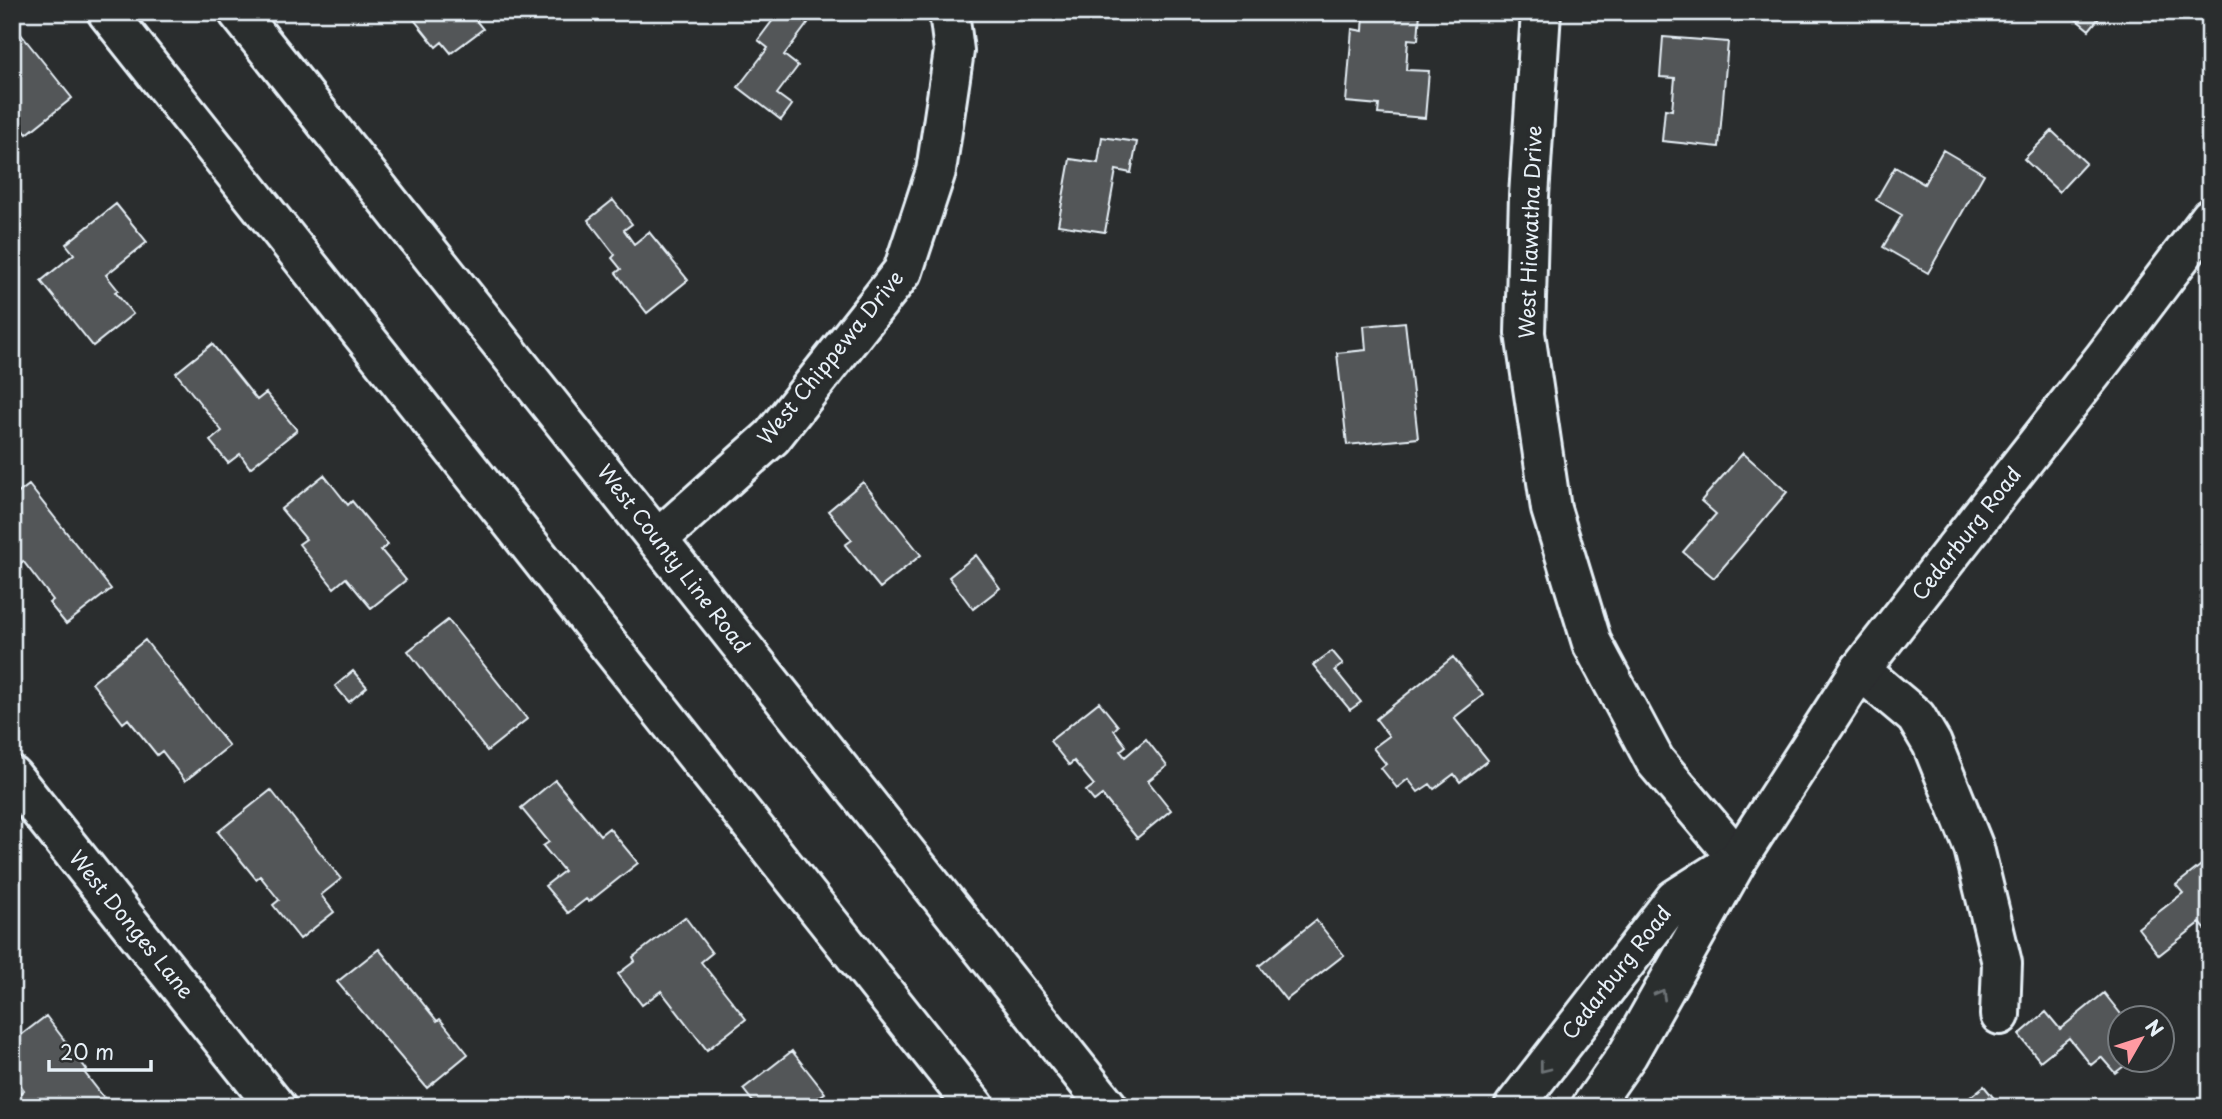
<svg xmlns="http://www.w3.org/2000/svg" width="2222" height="1119" font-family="'Playpen Sans',sans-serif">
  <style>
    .building { fill: #535759; stroke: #e8f1f8; stroke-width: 2 }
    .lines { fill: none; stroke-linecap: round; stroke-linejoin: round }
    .minor-casing { stroke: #e8f1f8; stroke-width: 44 }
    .major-casing { stroke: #e8f1f8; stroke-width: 44 }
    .minor { stroke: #2a2d2e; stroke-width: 38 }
    .major { stroke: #2a2d2e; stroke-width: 38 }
    .oneway { stroke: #6c7275 }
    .labels { text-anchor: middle; stroke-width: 7; stroke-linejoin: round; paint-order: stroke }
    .street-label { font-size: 21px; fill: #e8f1f8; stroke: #2a2d2e }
  </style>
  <rect width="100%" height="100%" fill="#2a2d2e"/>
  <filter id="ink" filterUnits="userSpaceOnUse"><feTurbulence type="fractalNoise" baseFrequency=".0143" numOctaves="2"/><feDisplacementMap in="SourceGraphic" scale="14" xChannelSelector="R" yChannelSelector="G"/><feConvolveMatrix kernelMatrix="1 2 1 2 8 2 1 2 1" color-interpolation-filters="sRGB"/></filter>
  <g filter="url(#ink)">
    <path class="building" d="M408,12h66l2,3 -3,2 10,12 -32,24 -9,-11 -6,5z
      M779,12h13l16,11 -24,32 14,11 -21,28 15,11 -11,15 -43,-33 30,-39 -10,-8z
      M1364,12h56l-2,28 -10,-1 -2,31 23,1 -4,47 -47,-4 1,-9 -33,-3 6,-73 11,2z
      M2067,12h37l-15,18z
      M12,23l60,75 -45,36 -15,-19z
      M1663,37l65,5 -9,105 -57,-6 3,-32 7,1 3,-32 -15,-1z
      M2052,131l34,32 -27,29 -35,-33z
      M1102,137l35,5 -6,31 -15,-3 -11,62 -47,-7 12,-66 28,4z
      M1943,150l41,24 -56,99 -45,-26 19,-32 -26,-15 19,-33 29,17z
      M613,200l19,24 -8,6 10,14 15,-12 39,48 -41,33 -31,-40 5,-4 -9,-11 3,-3 -27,-35z
      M116,204l31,38 -41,33 12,15 -3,2 18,22 -40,32 -52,-65 33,-27 -8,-10z
      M1405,322l13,116 -71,7 -10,-92 29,-3 -2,-24z
      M212,344l45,56 9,-7 31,37 -47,38 -10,-14 -12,9 -18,-22 12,-10 -46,-58z
      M1743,453l44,39 -73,86 -31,-26 33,-38 -15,-13z
      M324,475l24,30 4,-4 36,44 -7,5 25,30 -35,28 -25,-30 -12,10 -35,-44 7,-5 -25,-30z
      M863,482l58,73 -41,33 -35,-43 7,-5 -24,-29z
      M29,485l82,104 -45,35 -17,-21 4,-3 -30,-39 -4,4 -7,-9v-58z
      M976,555l24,33 -27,21 -24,-32z
      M448,620l79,99 -40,32 -79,-100z
      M145,640l84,106 -44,35 -23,-30 -5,4 -29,-36 -5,4 -31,-40z
      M1332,651l11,13 -8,6 26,32 -11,8 -37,-45z
      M1453,657l30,38 -29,23 34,42 -28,22 -6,-8 -20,15 -4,-5 -12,8 -10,-13 -11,9 -16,-20 5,-4 -13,-16 16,-12 -13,-17z
      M353,671l14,16 -18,15 -14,-16z
      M1099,702l19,24 -4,4 12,16 -6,5 5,6 21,-18 21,27 -19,15 23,29 -34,28 -35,-43 -8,6 -8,-10 8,-6 -20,-24 -5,4 -19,-24z
      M555,780l45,55 9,-7 29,35 -49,39 -3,-3 -18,14 -23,-27 19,-15 -21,-25 6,-4 -28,-34z
      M271,790l70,89 -20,16 13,17 -34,27 -27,-34 6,-5 -19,-24 -4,3 -38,-47z
      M2210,858v68l-5,3 -5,-6 -41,32 -21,-27 45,-35 -7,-8z
      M685,917l27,36 -11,9 45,57 -39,31 -46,-59 -19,14 -24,-31 17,-13 -2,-4z
      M1316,920l28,35 -58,45 -27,-34z
      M379,949l58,72 3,-2 28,35 -41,34 -90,-106z
      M2104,993l20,25h-4v42h12l-17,13 -14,-16 -10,8 -22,-27 -29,23 -21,-26 27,-23 14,17z
      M46,1016l41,54 -3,2 24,31 -4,4h-92v-8l12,-9 -12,-16v-32z
      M792,1051l33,42 -6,4 8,10h-70l-14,-18z
      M1984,1086l17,21h-43z"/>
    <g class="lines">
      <g class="minor-casing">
        <path id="minor" d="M107,12l868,1095
          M238,12l870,1095
          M1541,12l-12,184 -4,137 26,176 41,134 63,118 83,98
          M658,539l114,-102 131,-166 33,-100 18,-120 -5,-39
          M1860,670l56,47 16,27 42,104 28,115 -2,52
          M12,776l264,331"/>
      </g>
      <g class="major-casing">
        <path id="major" d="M1514,1107l161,-208 55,-35
          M1591,1107l37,-53 110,-195 122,-189 244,-312 106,-140"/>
      </g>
      <use href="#minor" class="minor"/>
      <use href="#major" class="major"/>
    </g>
    <defs><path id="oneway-chevron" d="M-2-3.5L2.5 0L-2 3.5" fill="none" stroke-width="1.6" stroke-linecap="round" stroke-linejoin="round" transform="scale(1.75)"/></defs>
    <g class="oneway">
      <use href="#oneway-chevron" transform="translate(1661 994) rotate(-61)"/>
      <use href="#oneway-chevron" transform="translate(1544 1068) rotate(128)"/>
    </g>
  </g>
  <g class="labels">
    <g class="street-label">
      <text transform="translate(1531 232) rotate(-88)" y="7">West Hiawatha Drive</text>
      <text transform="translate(831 358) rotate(-51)" y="7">West Chippewa Drive</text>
      <text transform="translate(1967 534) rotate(-52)" y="7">Cedarburg Road</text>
      <text transform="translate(673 559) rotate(52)" y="7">West County Line Road</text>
      <text transform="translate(131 925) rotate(51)" y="7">West Donges Lane</text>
      <text transform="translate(1617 973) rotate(-52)" y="7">Cedarburg Road</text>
    </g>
  </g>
  <rect width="2222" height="1119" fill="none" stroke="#2a2d2e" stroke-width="42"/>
  <rect x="21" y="21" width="2180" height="1077" fill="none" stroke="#e8f1f8" stroke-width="2.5" filter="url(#ink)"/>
  <g transform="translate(2141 1039) rotate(51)"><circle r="33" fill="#2a2d2e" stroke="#767b7f" stroke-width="2"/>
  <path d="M0-5L12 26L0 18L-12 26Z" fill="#ff9aa2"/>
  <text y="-10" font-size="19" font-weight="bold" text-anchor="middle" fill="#e8f1f8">N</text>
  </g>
  <path d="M49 1060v10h102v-10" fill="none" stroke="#e8f1f8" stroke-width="3.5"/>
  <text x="60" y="1060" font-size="21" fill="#e8f1f8" stroke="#2a2d2e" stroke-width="5" paint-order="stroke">20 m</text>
</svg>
